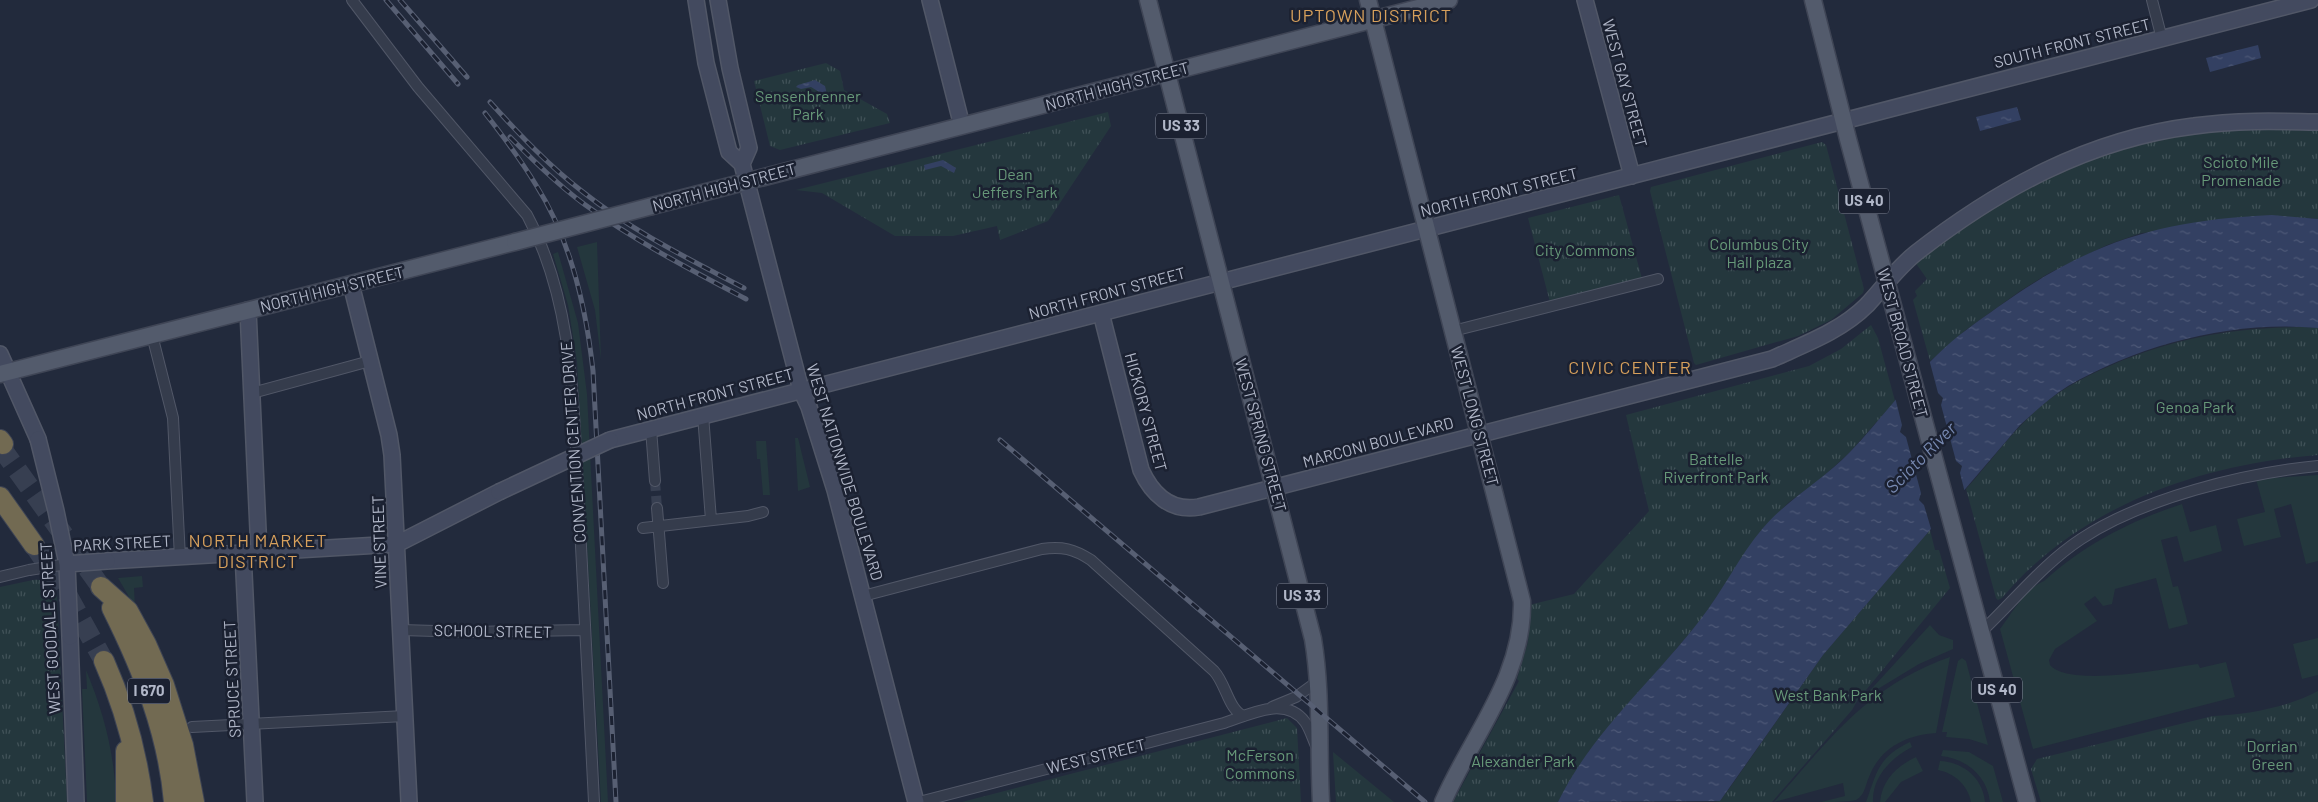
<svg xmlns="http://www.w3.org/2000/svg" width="2318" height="802" font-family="Barlow,sans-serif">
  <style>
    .green { fill: #24373d }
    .park { fill: url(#park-tufts) }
    .water { fill: url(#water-ripples) }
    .pier { fill: #222a3c }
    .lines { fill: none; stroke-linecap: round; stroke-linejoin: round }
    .street-tunnel { stroke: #373f51; stroke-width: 10; stroke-dasharray: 10 5; stroke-linecap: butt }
    .highway-tunnel { stroke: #373f51; stroke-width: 20; stroke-dasharray: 20 10; stroke-linecap: butt }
    .street-casing { stroke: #515767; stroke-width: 12 }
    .secondary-casing { stroke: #515767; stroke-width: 18 }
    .primary-casing { stroke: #3f4555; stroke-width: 19 }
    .highway-casing { stroke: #3e4454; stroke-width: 22 }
    .street { stroke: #353c4c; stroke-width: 10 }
    .secondary { stroke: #434a5f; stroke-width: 15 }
    .primary { stroke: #535b6c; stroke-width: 16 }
    .highway { stroke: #726a52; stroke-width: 20 }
    .rail-casing { stroke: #575f73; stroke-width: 5 }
    .rail { stroke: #1b2131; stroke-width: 3; stroke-dasharray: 9; stroke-linecap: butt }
    .street-bridge-casing { stroke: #515767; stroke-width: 12; stroke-linecap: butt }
    .secondary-bridge-casing { stroke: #515767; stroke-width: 18; stroke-linecap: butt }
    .primary-bridge-casing { stroke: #3f4555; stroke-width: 19; stroke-linecap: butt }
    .street-bridge { stroke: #353c4c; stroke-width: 10 }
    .secondary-bridge { stroke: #434a5f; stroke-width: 15 }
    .primary-bridge { stroke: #535b6c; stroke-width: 16 }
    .labels { text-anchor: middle; stroke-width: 5; stroke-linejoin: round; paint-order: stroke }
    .shield { fill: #1b2131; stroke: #848a9b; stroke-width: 1 }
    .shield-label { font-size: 15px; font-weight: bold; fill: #b1b7c8 }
    .street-label { font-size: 16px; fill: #b1b7c8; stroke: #1b2131 }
    .park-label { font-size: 16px; fill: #679979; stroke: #1b2131 }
    .neighbourhood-label { font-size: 18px; letter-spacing: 1px; fill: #d7a05c; stroke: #1b2131 }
    .water-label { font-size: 18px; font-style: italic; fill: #7789b1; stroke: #1b2131 }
  </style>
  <defs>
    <pattern id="park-tufts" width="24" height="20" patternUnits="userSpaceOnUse" patternTransform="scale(1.25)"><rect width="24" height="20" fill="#24373d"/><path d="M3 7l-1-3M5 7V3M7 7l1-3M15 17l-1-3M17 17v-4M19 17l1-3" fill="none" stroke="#415258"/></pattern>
    <pattern id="water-ripples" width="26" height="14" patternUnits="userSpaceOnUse" patternTransform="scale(1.25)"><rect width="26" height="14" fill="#334062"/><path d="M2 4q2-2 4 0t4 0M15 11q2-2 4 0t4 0" fill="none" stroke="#4e5977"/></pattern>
  </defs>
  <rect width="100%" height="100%" fill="#222a3c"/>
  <path class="green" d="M597,242l4,118 -6,-50 -18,-63z
    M558,252l20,71 9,71 21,408h-7l-24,-440 -9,-57 -15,-51z
    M795,438h3l12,49 -12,4z
    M756,441h10l4,54h-7l-3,-36h-3z
    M2318,475v86l-12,3 -15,-60 -17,5 7,28 -37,9 -7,-27 28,-7 -9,-33z
    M2182,504l8,28 26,-7 6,26 -38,11 -7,-26 -16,4 12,47 5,-1 10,38 -19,5 -13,-51 -41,11 -3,15 -9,2 -8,-10 -11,8 13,17 -42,28 -6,11 1,5c19,23 119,3 148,-1l2,4 26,-6 9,35 -202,52 -33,-120c11,-15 26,-41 44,-48 41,-37 86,-60 138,-77z
    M142,576l1,11 -9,1 1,19 -17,-29z
    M1930,625l9,10 14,5v9l-34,15 -56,34z
    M2318,638v37l-16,4 -9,-35z
    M1950,657l-14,76c-30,2 -56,15 -67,44 -4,9 -4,18 -13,23 -9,2 -25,2 -35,2l24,-6 -2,-13 -69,19c56,-63 92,-115 176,-145z
    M1962,658l4,3 22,84 -19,-6 -23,-2 1,-5h-5l16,-71z
    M86,670c18,43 29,85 30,132h-29l-5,-113h5z
    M1910,742l2,5c-21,11 -40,30 -39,55h-7c11,-30 12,-45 44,-60z
    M1943,750l26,2 24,14 10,36h-13c-3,-27 -24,-43 -49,-46z
    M1916,757l7,14 -22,11 -16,20h-5c2,-22 17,-36 36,-45z
    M1940,761c23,1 43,17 45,41h-14c-3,-17 -17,-29 -33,-32z"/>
  <path class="park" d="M826,63l14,8 4,19 43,24 3,9 -110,27 -10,-4 -16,-65z
    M1108,112l3,14 -63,95 -48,19 -3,-14 -44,10h-58l-73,-43 -26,-3z
    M2221,128h97v91l-8,-1 -169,15 -34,12 -58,28 -29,18 -53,38 -37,32 -17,-61 4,-4 -2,-5 12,-12 -12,-17 25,-22 111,-68 91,-31z
    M1822,142l4,3 38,144 -1,4 -32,27 -33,16 -102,29 -2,-2 -44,-172 1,-4z
    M1619,195l24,87 -92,24 -23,-88z
    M1871,325l7,13 17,63 -45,51 -33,30 -28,20 -26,26 -63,93 -111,130 -31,51h-105l66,-121 -2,-2 11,-37 1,-37 45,-11 75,-83 -23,-96 183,-49 32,-17z
    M2302,327l16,1v127c-117,9 -239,51 -316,143l-4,2 -2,-2 -30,-109c25,-27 46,-58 74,-82 21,-18 46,-31 72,-42 63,-27 121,-37 190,-38z
    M1930,530l5,20h4l11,38 -93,113 -5,9 -80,92h-57l5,-1 14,-19 89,-127z
    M33,580c13,-1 20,3 24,16l10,206h-67v-215z
    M2318,691v111h-277l-10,-33 6,-10 176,-43c33,-1 76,-9 105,-25z
    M1287,718l10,10 4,74h-339z
    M1333,752l61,50h-58z"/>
  <path class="water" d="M2258,45l3,13 -51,14 -4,-14z
    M815,80l10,6 4,17 -5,1 -3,-11 -10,-6 -10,2 -5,-2 2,-2z
    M2017,107l4,13 -41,11 -4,-14z
    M943,160l13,8 -2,5 -13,-7 -16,4 -1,-5z
    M2272,215l46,4v109c-85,-8 -177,16 -250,58 -18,11 -33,26 -48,39l-197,230 -103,146 -162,1c34,-70 95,-121 142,-182 23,-29 39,-64 63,-92 25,-29 60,-48 87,-76 30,-31 55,-67 87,-97 18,-18 40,-33 61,-48 91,-65 162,-87 274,-92z"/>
  <path class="pier" d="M1929,359l9,34 5,5 -2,7 15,56 6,5 -2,7 5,20 -33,39 -8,-27 -5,-5 2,-7 -15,-56 -6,-5 2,-7 -7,-28z"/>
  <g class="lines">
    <path class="street-tunnel" d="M655,481l2,27"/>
    <path class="highway-tunnel" d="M0,446l101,141
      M34,545l30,44 40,72"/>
    <g class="street-casing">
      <path id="street" d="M352,0l66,87 109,128c48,90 46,193 52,292 5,98 10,197 15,295
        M2152,0l10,39
        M1453,331l205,-52
        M152,335l21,83 7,140
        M252,393l118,-32
        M703,415l8,105
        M651,429l4,52
        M657,508l6,75
        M643,528l105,-12 15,-4
        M0,577l29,-7
        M863,596l179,-47c20,-3 32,0 49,11l123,111c12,13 15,40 30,45
        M401,630l69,2 115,-2
        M1981,632c33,-31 62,-68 100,-93 62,-41 164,-66 237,-73
        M1272,707l24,-10 22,-16
        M192,727l213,-11
        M919,802l305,-79c25,-8 61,-28 81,-1 5,7 8,18 12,26"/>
    </g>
    <g class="secondary-casing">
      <path id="secondary" d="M696,0l10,63 23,89 13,12 59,226 8,17 26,83 81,312
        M718,0l12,68 19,80 -7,16
        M930,0l32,126
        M1585,0l47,176
        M351,284l38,151 3,20 17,347
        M248,310l11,242
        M1101,313l40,157c11,24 30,42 58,37l573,-148c33,-15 69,-28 95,-54 16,-17 30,-37 49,-52 82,-64 173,-114 278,-127 41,-6 82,-5 124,-4
        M0,354l38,85
        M610,440l1701,-440
        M243,553l12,249
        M107,561l290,-17 102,-52
        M70,637l6,165"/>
    </g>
    <g class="primary-casing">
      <path id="primary" d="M1148,0l165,639c9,54 5,109 8,163
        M1368,0l154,601c2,76 -50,134 -79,201
        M1813,0l35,139 179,663
        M652,206l797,-206
        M0,374l515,-132"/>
    </g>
    <g class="highway-casing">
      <path id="highway" d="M0,440l3,4
        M0,497l34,48
        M101,587l27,24 18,33 18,41 19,60 11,57
        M112,608c31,62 56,125 62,194
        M104,661c20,45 33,92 39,141
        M126,802v-51"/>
    </g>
    <use href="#street" class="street"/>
    <use href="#secondary" class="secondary"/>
    <use href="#primary" class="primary"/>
    <use href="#highway" class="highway"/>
    <g class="rail-casing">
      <path id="rail" d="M386,0l72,84
        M400,0l67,77
        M490,102c29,32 59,64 93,90 49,39 106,67 161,96
        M485,113c18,23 36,47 51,72 35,55 50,122 57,186l23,431
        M510,137c24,24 47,47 74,67 51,37 107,66 162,95
        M1000,440l425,362"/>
    </g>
    <use href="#rail" class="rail"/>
    <g class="street-bridge-casing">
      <path id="street-bridge" d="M29,570l38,-6"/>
    </g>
    <g class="secondary-bridge-casing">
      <path id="secondary-bridge" d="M38,439l18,72 11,53 3,73
        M499,492l111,-52
        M67,564l40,-3"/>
    </g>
    <g class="primary-bridge-casing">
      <path id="primary-bridge" d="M515,242l137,-36"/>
    </g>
    <use href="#street-bridge" class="street-bridge"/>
    <use href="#secondary-bridge" class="secondary-bridge"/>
    <use href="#primary-bridge" class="primary-bridge"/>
  </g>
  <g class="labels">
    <g class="shield">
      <rect x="1156" y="113.5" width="50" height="25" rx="4"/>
      <rect x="1839" y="188.5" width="50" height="25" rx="4"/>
      <rect x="1277" y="583.5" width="50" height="25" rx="4"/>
      <rect x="1972" y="677.5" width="50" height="25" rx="4"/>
      <rect x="128" y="678.5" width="42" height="25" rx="4"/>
    </g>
    <g class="shield-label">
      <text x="1181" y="131">US 33</text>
      <text x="1864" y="206">US 40</text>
      <text x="1302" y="601">US 33</text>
      <text x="1997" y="695">US 40</text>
      <text x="149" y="696">I 670</text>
    </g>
    <g class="street-label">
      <text transform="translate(2072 43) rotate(-14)" y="6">SOUTH FRONT STREET</text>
      <text transform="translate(1625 83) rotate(75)" y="6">WEST GAY STREET</text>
      <text transform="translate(1117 86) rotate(-15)" y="6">NORTH HIGH STREET</text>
      <text transform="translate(724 187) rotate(-15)" y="6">NORTH HIGH STREET</text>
      <text transform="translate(1499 192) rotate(-14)" y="6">NORTH FRONT STREET</text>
      <text transform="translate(332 289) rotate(-14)" y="6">NORTH HIGH STREET</text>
      <text transform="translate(1107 293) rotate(-15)" y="6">NORTH FRONT STREET</text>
      <text transform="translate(1903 343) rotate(75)" y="6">WEST BROAD STREET</text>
      <text transform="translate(715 394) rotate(-15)" y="6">NORTH FRONT STREET</text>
      <text transform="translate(1146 412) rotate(75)" y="6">HICKORY STREET</text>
      <text transform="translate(1475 416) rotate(75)" y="6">WEST LONG STREET</text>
      <text transform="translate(1261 435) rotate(75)" y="6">WEST SPRING STREET</text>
      <text transform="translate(573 442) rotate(-94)" y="6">CONVENTION CENTER DRIVE</text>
      <text transform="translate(1378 442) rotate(-15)" y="6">MARCONI BOULEVARD</text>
      <text transform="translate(845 472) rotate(73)" y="6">WEST NATIONWIDE BOULEVARD</text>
      <text transform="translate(379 542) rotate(-92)" y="6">VINE STREET</text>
      <text transform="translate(122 543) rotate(-3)" y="6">PARK STREET</text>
      <text transform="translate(50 628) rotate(-93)" y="6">WEST GOODALE STREET</text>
      <text transform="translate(493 631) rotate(1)" y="6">SCHOOL STREET</text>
      <text transform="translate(232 679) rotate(-93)" y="6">SPRUCE STREET</text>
      <text transform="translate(1096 756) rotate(-14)" y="6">WEST STREET</text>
    </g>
    <g class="park-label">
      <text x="808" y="102">Sensenbrenner<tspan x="808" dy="18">Park</tspan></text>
      <text x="2241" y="168">Scioto Mile<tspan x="2241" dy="18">Promenade</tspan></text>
      <text x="1015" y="180">Dean<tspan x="1015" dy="18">Jeffers Park</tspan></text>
      <text x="1759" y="250">Columbus City<tspan x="1759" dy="18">Hall plaza</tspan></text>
      <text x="1585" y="256">City Commons</text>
      <text x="2195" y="413">Genoa Park</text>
      <text x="1716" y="465">Battelle<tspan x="1716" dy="18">Riverfront Park</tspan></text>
      <text x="1828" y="701">West Bank Park</text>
      <text x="2272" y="752">Dorrian<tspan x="2272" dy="18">Green</tspan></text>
      <text x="1260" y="761">McFerson<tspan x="1260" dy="18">Commons</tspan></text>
      <text x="1523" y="767">Alexander Park</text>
    </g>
    <g class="neighbourhood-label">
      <text x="1371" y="22">UPTOWN DISTRICT</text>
      <text x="1630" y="374">CIVIC CENTER</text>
      <text x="258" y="547">NORTH MARKET<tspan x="258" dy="21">DISTRICT</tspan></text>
    </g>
    <g class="water-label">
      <text transform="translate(1921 458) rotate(-45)" y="6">Scioto River</text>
    </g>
  </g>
</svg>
